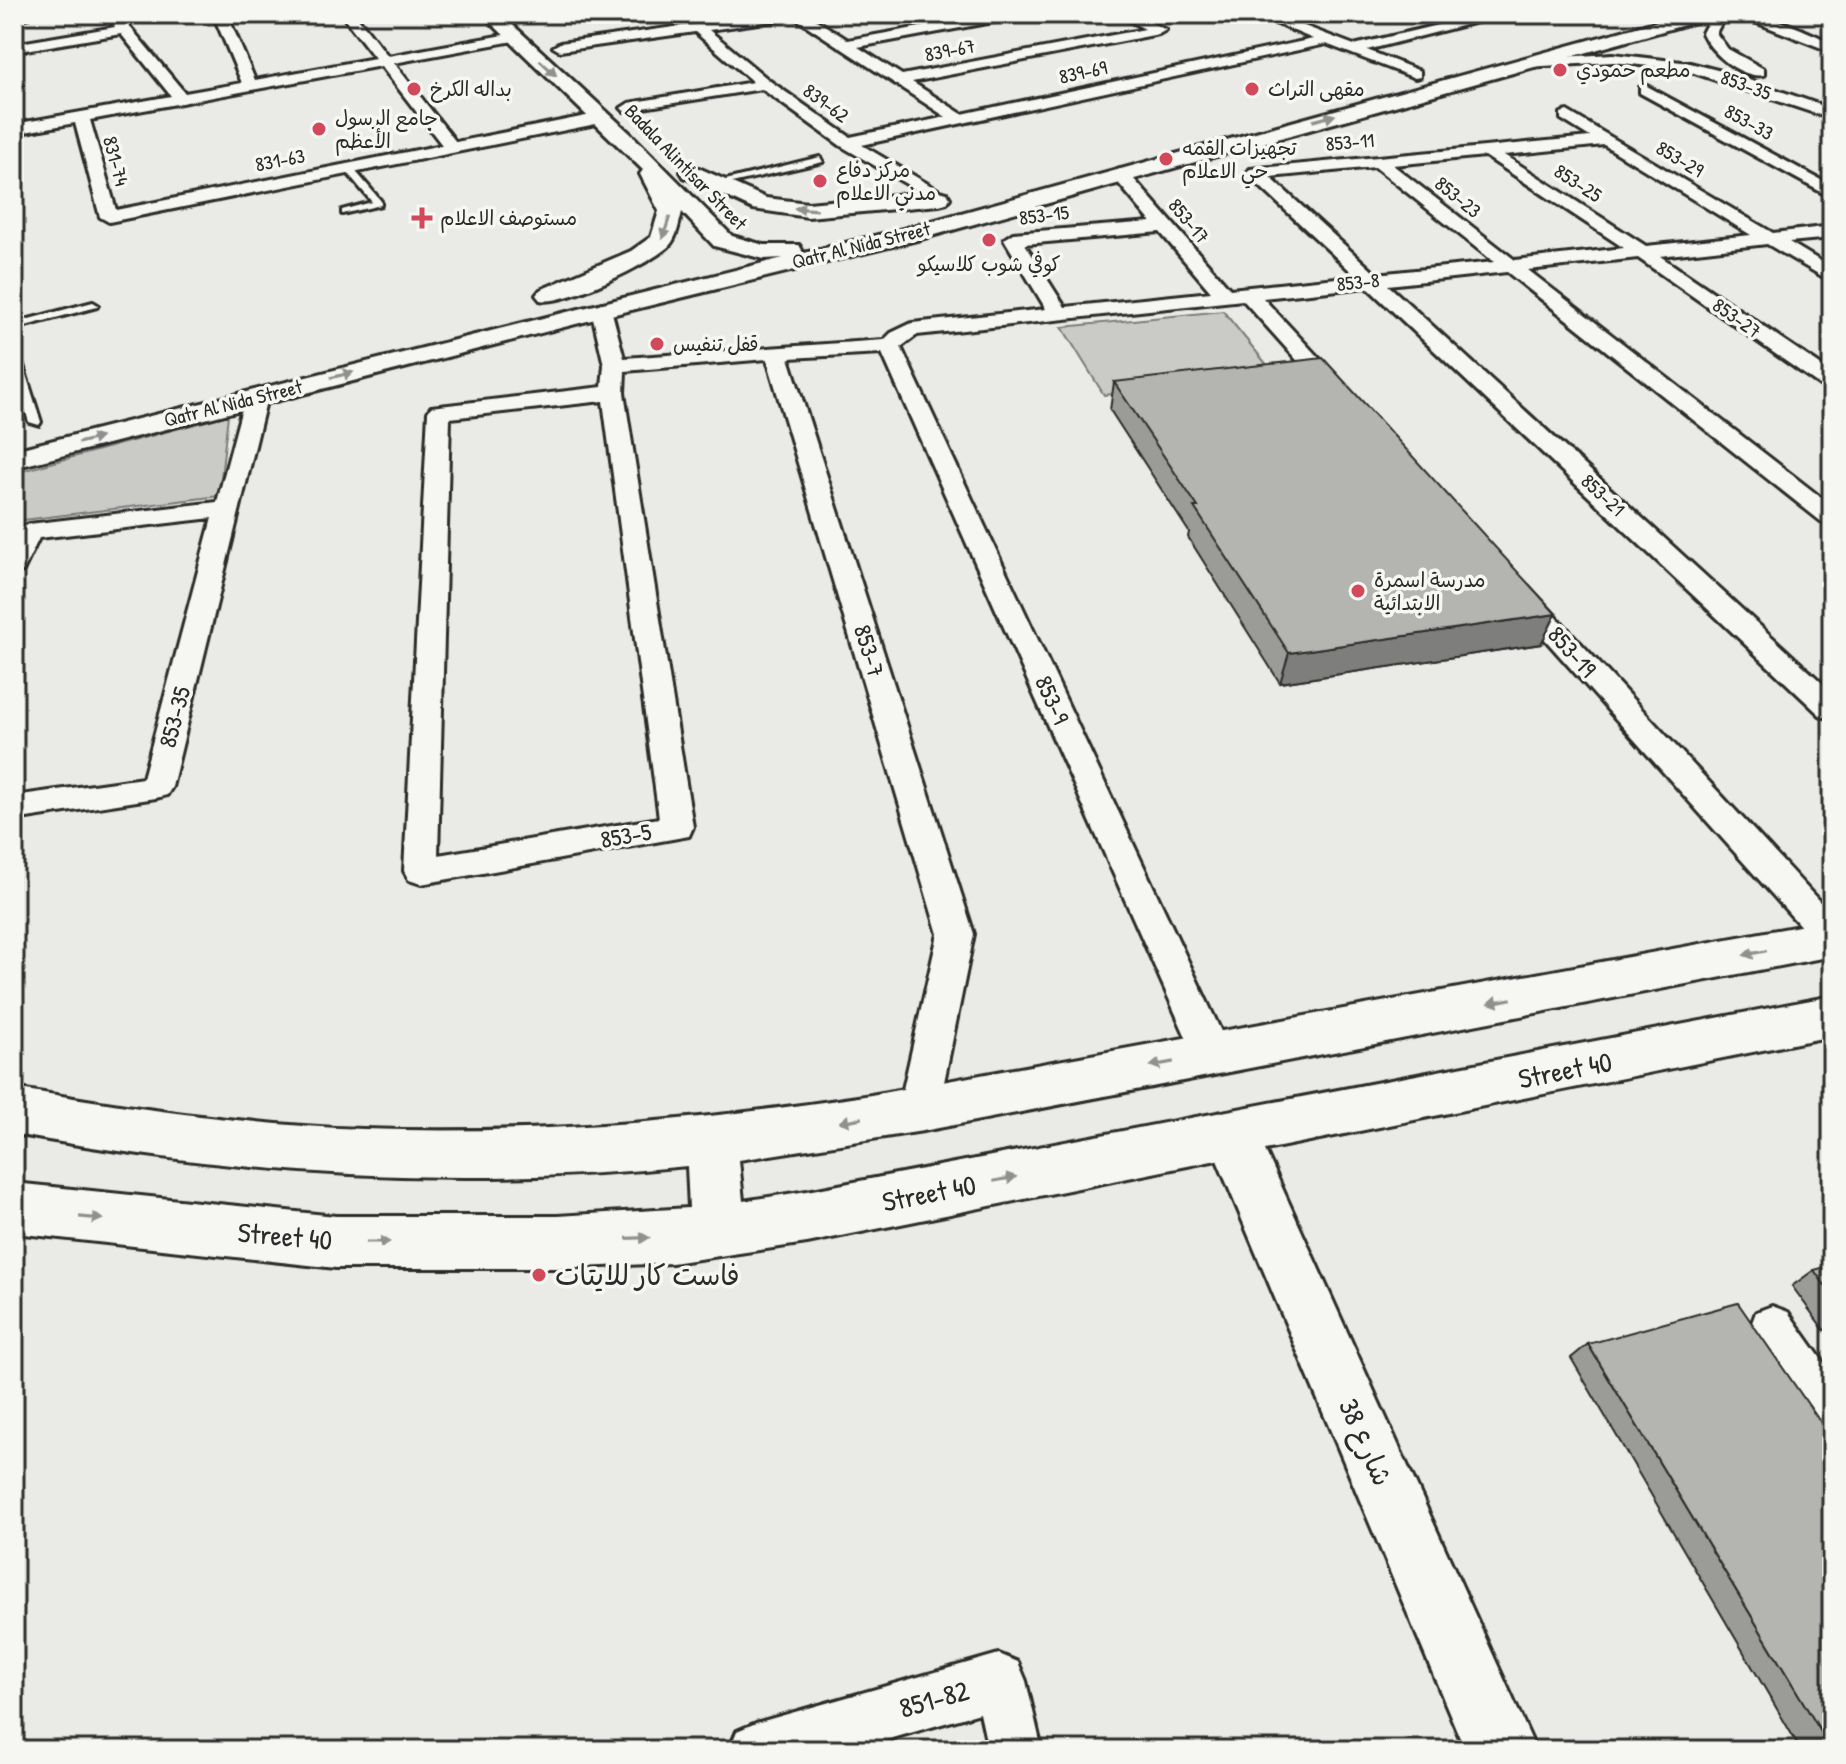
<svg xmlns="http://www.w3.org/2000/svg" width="1846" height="1764" font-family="'Patrick Hand','Playpen Sans Arabic',sans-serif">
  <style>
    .green { fill: #cacac7; stroke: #7a7a79; stroke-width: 2 }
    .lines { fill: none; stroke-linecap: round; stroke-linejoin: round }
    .lane-casing { stroke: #2b2b2b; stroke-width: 6 }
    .street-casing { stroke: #2b2b2b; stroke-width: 6 }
    .secondary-casing { stroke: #2b2b2b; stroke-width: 6 }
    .primary-casing { stroke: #2b2b2b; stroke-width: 6 }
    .lane { fill: #f6f6f2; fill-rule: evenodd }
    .street { fill: #f6f6f2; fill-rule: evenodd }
    .secondary { fill: #f6f6f2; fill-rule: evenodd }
    .primary { fill: #f6f6f2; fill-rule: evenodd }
    .wall { fill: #9b9b98; stroke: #2b2b2b; stroke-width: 2 }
    .shaded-wall { fill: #7e7e7c; stroke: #2b2b2b; stroke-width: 2 }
    .building { fill: #b4b4b1; stroke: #2b2b2b; stroke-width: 2 }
    .oneway { fill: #90908e }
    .poi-dot { fill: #d1495b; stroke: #f6f6f2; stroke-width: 3 }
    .labels { text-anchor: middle; stroke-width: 7; stroke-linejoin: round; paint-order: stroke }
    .far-street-label { font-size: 20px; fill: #2b2b2b; stroke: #f6f6f2 }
    .far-poi-label { font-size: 20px; fill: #2b2b2b; stroke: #f6f6f2; text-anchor: start }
    .street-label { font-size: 24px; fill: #2b2b2b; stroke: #f6f6f2 }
    .near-street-label { font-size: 28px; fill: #2b2b2b; stroke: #f6f6f2 }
    .near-poi-label { font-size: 28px; fill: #2b2b2b; stroke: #f6f6f2; text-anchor: start }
  </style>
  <rect width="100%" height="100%" fill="#eaeae6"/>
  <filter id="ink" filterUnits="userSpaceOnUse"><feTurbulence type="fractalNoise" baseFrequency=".0125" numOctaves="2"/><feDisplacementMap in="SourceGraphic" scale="16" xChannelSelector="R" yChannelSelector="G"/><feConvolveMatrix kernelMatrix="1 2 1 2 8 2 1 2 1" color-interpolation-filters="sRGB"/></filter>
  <g filter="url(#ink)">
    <path class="green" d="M1223,311l54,66 -173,18 -42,-68z
      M228,415l-9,81 -203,25 -2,5v-53z"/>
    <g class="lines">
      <g class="lane-casing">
        <path id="lane" d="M820,157l3,5 -109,25 -5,-3z
          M346,167h6l29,34v4l-39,9v-4l30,-8 -26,-31z
          M93,302l5,3 -1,2 -83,22v-6z
          M14,353l6,3 21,66 -2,3 -10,-3 -15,-48z"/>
      </g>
      <g class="street-casing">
        <path id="street" d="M14,14h25l-25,7z
          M105,14h14l66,79 57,-10 -29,-69h14l28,66 120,-22 -34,-44h14l33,42 126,-23 5,1v6l-125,23 62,79 145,-29 8,5 -8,5 -492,99 -9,-5 -25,-94 -61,11v-10l157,-28 -50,-62 -107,18v-8l101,-17zM381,66l61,79 -326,65 -26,-90z
          M767,14h40l41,26 144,-26h29l-7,4 -156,29 44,28 243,-46 -29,-15h18l32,16 -7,4 -247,48 50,32 351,-75 -59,-25h19l81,31 130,-31h24l-141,36 53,21v6l-5,1 -89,-34 -464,101 83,49 3,4 -3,4 -6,1 -98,-57 -79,-57 -138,22 -3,-3 8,-5 124,-21 -58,-50 -135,19 -7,-4 7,-4zM795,18l151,99 -96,20 -80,-56 -61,-51z
          M1712,14h14l-10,19 12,16 36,20v6c-23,4 -53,-22 -62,-42z
          M1734,14c35,0 67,14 98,29v9z
          M1613,54l77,9 39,10 103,36v10l-147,-49 -72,-8 -87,5 -7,-4 7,-4z
          M1645,85l187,101v12l-192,-105v-6z
          M1567,111l206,122 59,-7v12l-43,4 43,26v14l-65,-38 -107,12 172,117v17l-8,-2 -186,-130 -110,12 304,236v20l-9,-3 -316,-251 -119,13 444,407v27l-11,-3 -454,-429 -104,11 83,89 3,5 -3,5h-16l-87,-97 -326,35 -16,12 331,708 -6,12 -13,4 -13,-4 -6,-12 -312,-702 -93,5 185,576 -35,173 -6,12 -14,5 -14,-5 -6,-12 39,-173 -171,-575 -142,12 -1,22 69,434 -4,9 -268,48 -12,-4 -5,-9 24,-459 3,-5 171,-20 2,-22 -13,-56 10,-6 10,6 13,49 260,-18 7,-7 21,-10 134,-14 -42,-70 9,-6 138,-11 -40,-48 9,-5 6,1 104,119 126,-13 -106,-99 -3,-4 3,-4 340,-32 -29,-18v-6zM1604,145l147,90 -105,11 -142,-91zM1485,156l139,92 -109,12 -122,-95zM1375,167l119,95 -118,12 -106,-97zM1160,232l51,60 -146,15 -40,-63zM603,401l56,417 -221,37 12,-437z
          M256,390l11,7 -95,390 -5,8 -11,3 -142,22v-24l129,-18 69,-260 -173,20 -16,33 -9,2 2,-41 4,-5 9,-3 188,-22 28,-105z
          M1518,584l10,2 304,329v37l-12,-4 -312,-350 -4,-6 4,-6z
          M1772,1306l16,6 44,62v63l-17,-6 -59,-87 -6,-16 6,-16z
          M999,1654l19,8 8,19 16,69h-54l-8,-37 -129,37h-122l8,-19 19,-8z"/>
      </g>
      <g class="secondary-casing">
        <path id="secondary" d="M1832,920v36l-909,175 -184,29 4,41 64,-10 1025,-195v40l-567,114 271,600h-71l-248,-590 -410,83 -135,20 -115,5h-221l-322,-35v-50l322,33h221l132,-8 -2,-42c-229,23 -447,9 -673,-32v-46c116,20 232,37 349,41 171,6 340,-8 508,-34z"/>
      </g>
      <g class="primary-casing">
        <path id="primary" d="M482,14h19l131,121 100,101 32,9h35l3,5 -2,4 103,-25 781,-215h28l-3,4 -792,222 -310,76 -593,152v-18l769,-192 -19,1 -50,-13 -32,-34c-3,11 -5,26 -13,34 -19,18 -106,60 -129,54l-4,-5 4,-5 91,-39 20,-14 8,-26 -19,-37 3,-4z
          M692,165l74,33 42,5 131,-12 8,2 3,5 -3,5 -8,2 -131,12 -55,-8 -69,-32 -3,-5 3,-5z"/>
      </g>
      <use href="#lane" class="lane"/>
      <use href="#street" class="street"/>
      <use href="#secondary" class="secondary"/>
      <use href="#primary" class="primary"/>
    </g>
    <path class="wall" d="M1114,382l442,232 -15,30 -261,39 -92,-146 1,-5 -79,-122z
      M1832,1265v63l-8,2 -32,-44 22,-16z
      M1588,1344l244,406h-31l-230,-392z"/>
    <path class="shaded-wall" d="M1556,614l-15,30 -261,39 9,-30z"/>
    <path class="building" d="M1323,358l233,256 -267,39 -95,-146h4l-84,-125z
      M1832,1265v30l-18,-25z
      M1738,1303l94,136v311l-244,-406z"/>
    <defs><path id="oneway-solid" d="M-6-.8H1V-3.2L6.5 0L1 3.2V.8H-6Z" transform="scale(2)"/></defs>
    <g class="oneway">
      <use href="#oneway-solid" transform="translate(548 68) rotate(43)"/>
      <use href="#oneway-solid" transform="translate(1324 118) rotate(-15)"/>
      <use href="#oneway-solid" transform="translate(806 209) rotate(-176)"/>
      <use href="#oneway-solid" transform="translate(666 228) rotate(108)"/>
      <use href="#oneway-solid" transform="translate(342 375) rotate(-14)"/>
      <use href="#oneway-solid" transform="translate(90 440) rotate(-14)"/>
      <use href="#oneway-solid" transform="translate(1755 953) rotate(169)"/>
      <use href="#oneway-solid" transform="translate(1500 1001) rotate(169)"/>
      <use href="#oneway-solid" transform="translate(1162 1064) rotate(170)"/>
      <use href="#oneway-solid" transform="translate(851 1120) rotate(170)"/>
      <use href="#oneway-solid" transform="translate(1005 1179) rotate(-11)"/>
      <use href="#oneway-solid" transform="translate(91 1218) rotate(5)"/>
      <use href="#oneway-solid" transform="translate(638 1238) rotate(-2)"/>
      <use href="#oneway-solid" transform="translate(378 1242)"/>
    </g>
  </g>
  <g class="poi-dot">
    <circle cx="1560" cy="70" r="8"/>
    <circle cx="414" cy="89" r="8"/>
    <circle cx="1252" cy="89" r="8"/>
    <circle cx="319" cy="129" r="8"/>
    <circle cx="1166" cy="159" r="8"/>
    <circle cx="820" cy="181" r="8"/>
    <path d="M418 206h8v8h8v8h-8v8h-8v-8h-8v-8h8z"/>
    <circle cx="989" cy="240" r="8"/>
    <circle cx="657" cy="344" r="8"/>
    <circle cx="1358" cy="591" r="8"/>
    <circle cx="539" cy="1275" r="8"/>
  </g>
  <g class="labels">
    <g class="far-street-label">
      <text transform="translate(950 50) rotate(-11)" y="7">839-67</text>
      <text transform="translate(1083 72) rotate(-12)" y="7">839-69</text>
      <text transform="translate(1746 85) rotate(20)" y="7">853-35</text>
      <text transform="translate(826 103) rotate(36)" y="7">839-62</text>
      <text transform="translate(1749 122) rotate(29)" y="7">853-33</text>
      <text transform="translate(1350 142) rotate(-5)" y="7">853-11</text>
      <text transform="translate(1680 159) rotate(31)" y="7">853-29</text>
      <text transform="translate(280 160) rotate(-11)" y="7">831-63</text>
      <text transform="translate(116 161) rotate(75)" y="7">831-74</text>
      <text transform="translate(686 167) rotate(46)" y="7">Badala Alintisar Street</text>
      <text transform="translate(1578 183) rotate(33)" y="7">853-25</text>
      <text transform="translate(1458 197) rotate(39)" y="7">853-23</text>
      <text transform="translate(1044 215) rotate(-7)" y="7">853-15</text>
      <text transform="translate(1189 221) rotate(50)" y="7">853-17</text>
      <text transform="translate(861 245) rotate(-14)" y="7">Qatr Al Nida Street</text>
      <text transform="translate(1358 282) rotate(-6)" y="7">853-8</text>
      <text transform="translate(1737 318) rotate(35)" y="7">853-27</text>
      <text transform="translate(233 403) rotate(-14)" y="7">Qatr Al Nida Street</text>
      <text transform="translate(1603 495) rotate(43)" y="7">853-21</text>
    </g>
    <g class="far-poi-label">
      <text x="1576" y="77">مطعم حمودي</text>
      <text x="430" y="96">بداله الكرخ</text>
      <text x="1268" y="96">مقهى التراث</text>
      <text x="335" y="125">جامع الرسول<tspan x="335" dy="23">الأعظم</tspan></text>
      <text x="1182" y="155">تجهيزات القمه<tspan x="1182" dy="23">حي الاعلام</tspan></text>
      <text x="836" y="177">مركز دفاع<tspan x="836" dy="23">مدني الاعلام</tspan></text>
      <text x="440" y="225">مستوصف الاعلام</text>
      <text x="989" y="271" text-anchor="middle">كوفي شوب كلاسيكو</text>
      <text x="673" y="351">قفل تنفيس</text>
      <text x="1374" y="587">مدرسة اسمرة<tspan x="1374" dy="23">الابتدائية</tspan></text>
    </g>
    <g class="street-label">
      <text transform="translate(869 651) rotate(73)" y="8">853-7</text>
      <text transform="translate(1572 652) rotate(48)" y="8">853-19</text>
      <text transform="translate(1052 700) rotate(66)" y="8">853-9</text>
      <text transform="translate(175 717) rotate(-75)" y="8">853-35</text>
      <text transform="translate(626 836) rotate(-10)" y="8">853-5</text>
    </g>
    <g class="near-street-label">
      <text transform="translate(1565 1070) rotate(-11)" y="10">Street 40</text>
      <text transform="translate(929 1193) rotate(-11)" y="10">Street 40</text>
      <text transform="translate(285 1236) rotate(5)" y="10">Street 40</text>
      <text transform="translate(1366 1442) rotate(66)" y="10">شارع 38</text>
      <text transform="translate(934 1699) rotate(-16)" y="10">851-82</text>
    </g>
    <g class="near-poi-label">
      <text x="555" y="1285">فاست كار للايتات</text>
    </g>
  </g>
  <rect width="1846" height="1764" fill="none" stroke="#f6f6f2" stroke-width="48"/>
  <rect x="24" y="24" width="1798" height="1716" fill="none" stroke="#2b2b2b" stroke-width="3" filter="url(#ink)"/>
</svg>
